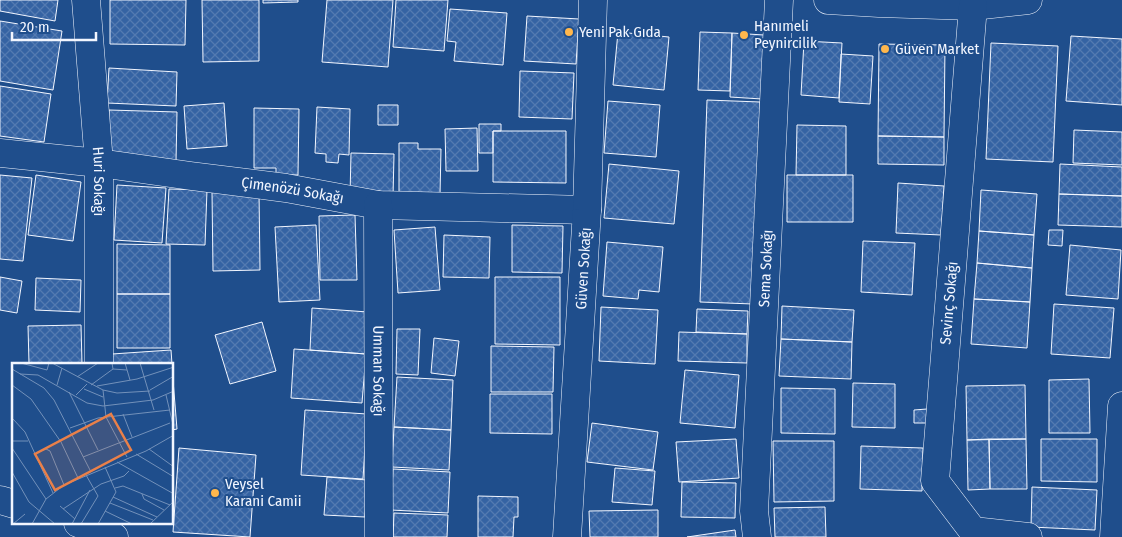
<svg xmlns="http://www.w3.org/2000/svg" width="1122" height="537" font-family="'Fira Sans Condensed',sans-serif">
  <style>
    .building { fill: url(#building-cross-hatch); stroke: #f2f6ff }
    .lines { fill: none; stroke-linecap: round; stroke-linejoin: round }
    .minor-casing { stroke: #f2f6ff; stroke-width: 29 }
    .minor { stroke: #1f4e8c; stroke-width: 28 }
    .poi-dot { fill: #ffb74d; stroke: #1f4e8c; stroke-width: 2 }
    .labels { text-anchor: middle; stroke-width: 4; stroke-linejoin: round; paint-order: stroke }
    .poi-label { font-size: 15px; fill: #f2f6ff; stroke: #1f4e8c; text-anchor: start }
    .street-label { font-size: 15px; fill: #f2f6ff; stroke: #1f4e8c }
    .inset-road { fill: none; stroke: #7391ba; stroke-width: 1 }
    .view { fill: #ea8049; fill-opacity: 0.15; stroke: #ea8049; stroke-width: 2.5 }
    .inset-edge { fill: none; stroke: #f2f6ff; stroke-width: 2.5 }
  </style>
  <defs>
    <pattern id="building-cross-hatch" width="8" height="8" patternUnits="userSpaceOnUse" patternTransform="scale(1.25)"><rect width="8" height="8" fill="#3563a3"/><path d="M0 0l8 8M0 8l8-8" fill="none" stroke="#537ab1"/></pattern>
  </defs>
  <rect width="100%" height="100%" fill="#1f4e8c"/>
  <path class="building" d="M0,0h58l-3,21 -55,-10z
    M110,0h76l-1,45 -75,-1z
    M202,0h57v61l-56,1z
    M263,0h35v2l-35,1z
    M327,0h66l-5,67 -66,-5z
    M396,0h52l-4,51 -51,-4z
    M450,9l57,4 -4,52 -49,-4 2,-19 -9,-1z
    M527,16l52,3 -3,45 -52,-3z
    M0,21l62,10 -9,59 -53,-9z
    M618,32l51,5 -5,53 -51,-5z
    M700,32l32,1 -2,58 -32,-1z
    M732,33l32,2 -2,64 -32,-2z
    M1071,36l51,3v66l-56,-4z
    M804,41l38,2 -3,55 -38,-3z
    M991,43l67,3 -5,116 -67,-3z
    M879,44l66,1 -1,92 -66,-1z
    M841,54l32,2 -3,48 -31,-2z
    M109,68l68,4 -1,34 -69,-3z
    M520,71l54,2 -2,46 -53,-2z
    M0,86l51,8 -7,48 -44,-6z
    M707,100l53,2 -7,202 -53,-2z
    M608,101l52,4 -4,52 -52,-4z
    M224,103l3,43 -40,3 -3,-43z
    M378,105h20v20h-20z
    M317,107l33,2 -1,46 -10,-1 -1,9 -12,-1v-8l-11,-1z
    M254,108l45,1 -1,66h-22v-7h-22z
    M109,110l68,2 -1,50 -68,-2z
    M479,124h22v7h-8v22h-14z
    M797,125l49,1v49h-50z
    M477,128l1,43h-32l-1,-42z
    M1074,130l48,2v33l-49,-2z
    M493,131h73v52l-73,-1z
    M878,136l66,1v28l-66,-1z
    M399,143h19v6h23l-1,46 -41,-1z
    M351,153l43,1 -1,43 -43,-1z
    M609,164l70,7 -5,53 -70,-6z
    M1060,164l62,3v29l-63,-2z
    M0,175l32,3 -9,83 -23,-2z
    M36,175l45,7 -8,59 -45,-6z
    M787,175h66v47h-66z
    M898,183l46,3 -3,49 -45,-2z
    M117,185l49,3 -4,55 -48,-3z
    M169,189l38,1 -2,55 -39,-1z
    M981,190l56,4 -3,41 -55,-4z
    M259,191l1,79 -47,1 -1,-79z
    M1059,194l63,2v31l-64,-2z
    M355,215l2,65h-37l-1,-64z
    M316,225l4,75 -41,2 -4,-75z
    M512,225l51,1 -1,47 -50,-1z
    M435,227l5,63 -42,3 -4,-63z
    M1049,230h14l-1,16 -14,-1z
    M979,231l55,4 -2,33 -55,-5z
    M444,235l46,2 -1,41 -46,-1z
    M863,241l52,2 -3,52 -51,-3z
    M607,242l56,5 -4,45 -20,-2 -1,9 -35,-3z
    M117,244l53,1v49h-53z
    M1070,245l51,5 -3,49 -52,-4z
    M977,263l55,5 -2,34 -56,-3z
    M0,277l22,4 -5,32 -17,-3z
    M495,277h65v68l-65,-1z
    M36,278l45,2 -1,32 -45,-2z
    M117,294h53v54h-53z
    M974,299l56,3 -3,46 -56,-4z
    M1054,304l60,4 -4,50 -59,-4z
    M782,306l72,4 -2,32 -71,-3z
    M601,307l57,3 -3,54 -56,-3z
    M312,308l56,4 -2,42 -56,-4z
    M697,309l51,2 -1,23 -51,-2z
    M262,322l14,49 -46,13 -15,-49z
    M81,325l1,39h-53l-1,-38z
    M397,329h23l-2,46 -22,-1z
    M679,332l68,2v29l-69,-2z
    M434,338l25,3 -4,35 -24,-3z
    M781,339l71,3 -1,37 -72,-3z
    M491,346l63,1 -1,45h-62z
    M294,349l72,5 -4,49 -71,-5z
    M171,350l1,14h-60v-10z
    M172,368l5,61 -5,1z
    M685,370l54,5 -4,53 -55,-5z
    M397,377l56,3 -2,50 -57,-3z
    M1089,379l1,54h-41v-53z
    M853,383l42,1v44l-43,-1z
    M1025,385l1,54 -59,1 -1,-54z
    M781,388l54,1v45l-54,-1z
    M490,394h62v40l-62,-1z
    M927,409v14h-13v-13z
    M305,410l62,4 -4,65 -62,-4z
    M592,423l66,9 -5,38 -66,-8z
    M394,427l57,3 -2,40 -57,-3z
    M736,439l3,39 -60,4 -3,-40z
    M989,439l1,50 -22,1 -1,-50z
    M989,439h37l1,50h-37z
    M1041,439h56v43l-56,-1z
    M773,441h61v60l-60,1z
    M861,446l62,2 -1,43 -62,-2z
    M179,448l77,7 -6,82 -77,-5z
    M615,468l40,3 -3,34 -40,-3z
    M393,469l57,3 -2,41 -57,-3z
    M327,477l40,3 -2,37 -41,-2z
    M682,482l54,1 -1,35 -54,-1z
    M1032,487l65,3 -2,40 -64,-3z
    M478,496l40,1v20h-4l-1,20h-35z
    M825,507l1,30h-51l-1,-29z
    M658,510v27h-68l-1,-26z
    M394,513l54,2 -1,22h-54z
    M735,530l1,7h-49z"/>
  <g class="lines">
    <g class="minor-casing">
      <g id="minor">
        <path id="s1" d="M86,0l13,163v201"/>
        <path d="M828,0l51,3 94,3 55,-6"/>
        <path d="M973,6l-38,475 38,50 55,6"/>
        <path id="s2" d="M0,153l99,10 92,13 95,12 92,17 209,5"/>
        <path id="s3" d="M378,205l1,332"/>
        <path d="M0,500l14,4"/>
        <path d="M78,523l36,14"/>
        <path id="s4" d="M567,537l20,-327 6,-210"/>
        <path id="s5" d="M757,537l-3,-26 25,-511"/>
        <path d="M1114,537l8,-131"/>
      </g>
    </g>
    <use href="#minor" class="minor"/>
  </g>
  <g class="poi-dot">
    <circle cx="569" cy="32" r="5"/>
    <circle cx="744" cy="35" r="5"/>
    <circle cx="885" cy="49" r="5"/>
    <circle cx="215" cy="493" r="5"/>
  </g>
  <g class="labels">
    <g class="poi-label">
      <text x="754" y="31">Hanımeli<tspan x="754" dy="17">Peynircilik</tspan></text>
      <text x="579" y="37">Yeni Pak Gıda</text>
      <text x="895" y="54">Güven Market</text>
      <text x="225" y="489">Veysel<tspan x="225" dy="17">Karani Camii</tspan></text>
    </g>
    <g class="street-label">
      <text dy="5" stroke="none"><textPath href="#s1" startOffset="182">Huri Sokağı</textPath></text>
      <text dy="5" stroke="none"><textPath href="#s2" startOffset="295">Çimenözü Sokağı</textPath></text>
      <text dy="5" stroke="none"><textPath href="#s4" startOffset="269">Güven Sokağı</textPath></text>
      <text dy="5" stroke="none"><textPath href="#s5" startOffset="269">Sema Sokağı</textPath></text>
      <text transform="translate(949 303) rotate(-85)" y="5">Sevinç Sokağı</text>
      <text dy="5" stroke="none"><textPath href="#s3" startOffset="166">Umman Sokağı</textPath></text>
    </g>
  </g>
  <g transform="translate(12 363)">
    <rect width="161" height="161" fill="#1f4e8c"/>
    <path class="inset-road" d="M9,0l26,7 2,-7M40,0l51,27 14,3 33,-2M100,0l1,6 14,1M113,0l5,17M128,0l14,47M0,6l32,19 10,12 37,72M8,11l18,1 49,28 16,3 50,-6 21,-9M65,14l21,-14M0,22l19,14 30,43 17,36M45,22l5,-17M79,22l22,-16M85,23l40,-7 37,-12M72,26l19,8M91,27l3,27 21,40M138,27l24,-14M57,29l29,58M64,32l11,-11M154,32l8,34M111,51l9,23M1,56l12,13 28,61M58,65l28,-10 72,-8M0,78h16M0,85l34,51M137,86l25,18M24,90l10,-4 4,2 14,34M124,91l38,23M71,94l87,-34M105,99l57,32M0,109l17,30 26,22M103,125l8,-2 47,19M130,131l2,5 20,11M101,134l44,20M98,140l43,17M48,143l15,13M51,146l38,-25 23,-8 5,-5M93,148l27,13M1,161l12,-10M20,161l14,-25 18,-14 82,-34 28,-16M60,161l18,-34M69,161l17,-28 -12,-21M86,161l18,-32 -11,-25M138,161l24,-23"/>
    <path class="view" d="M99,51l20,36 -76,40 -20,-36z"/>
    <rect width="161" height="161" class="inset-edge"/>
  </g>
  <path d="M12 32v8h84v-8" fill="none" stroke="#f2f6ff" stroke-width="2.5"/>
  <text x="20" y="32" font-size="15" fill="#f2f6ff" stroke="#1f4e8c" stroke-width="4" paint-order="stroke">20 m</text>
</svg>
